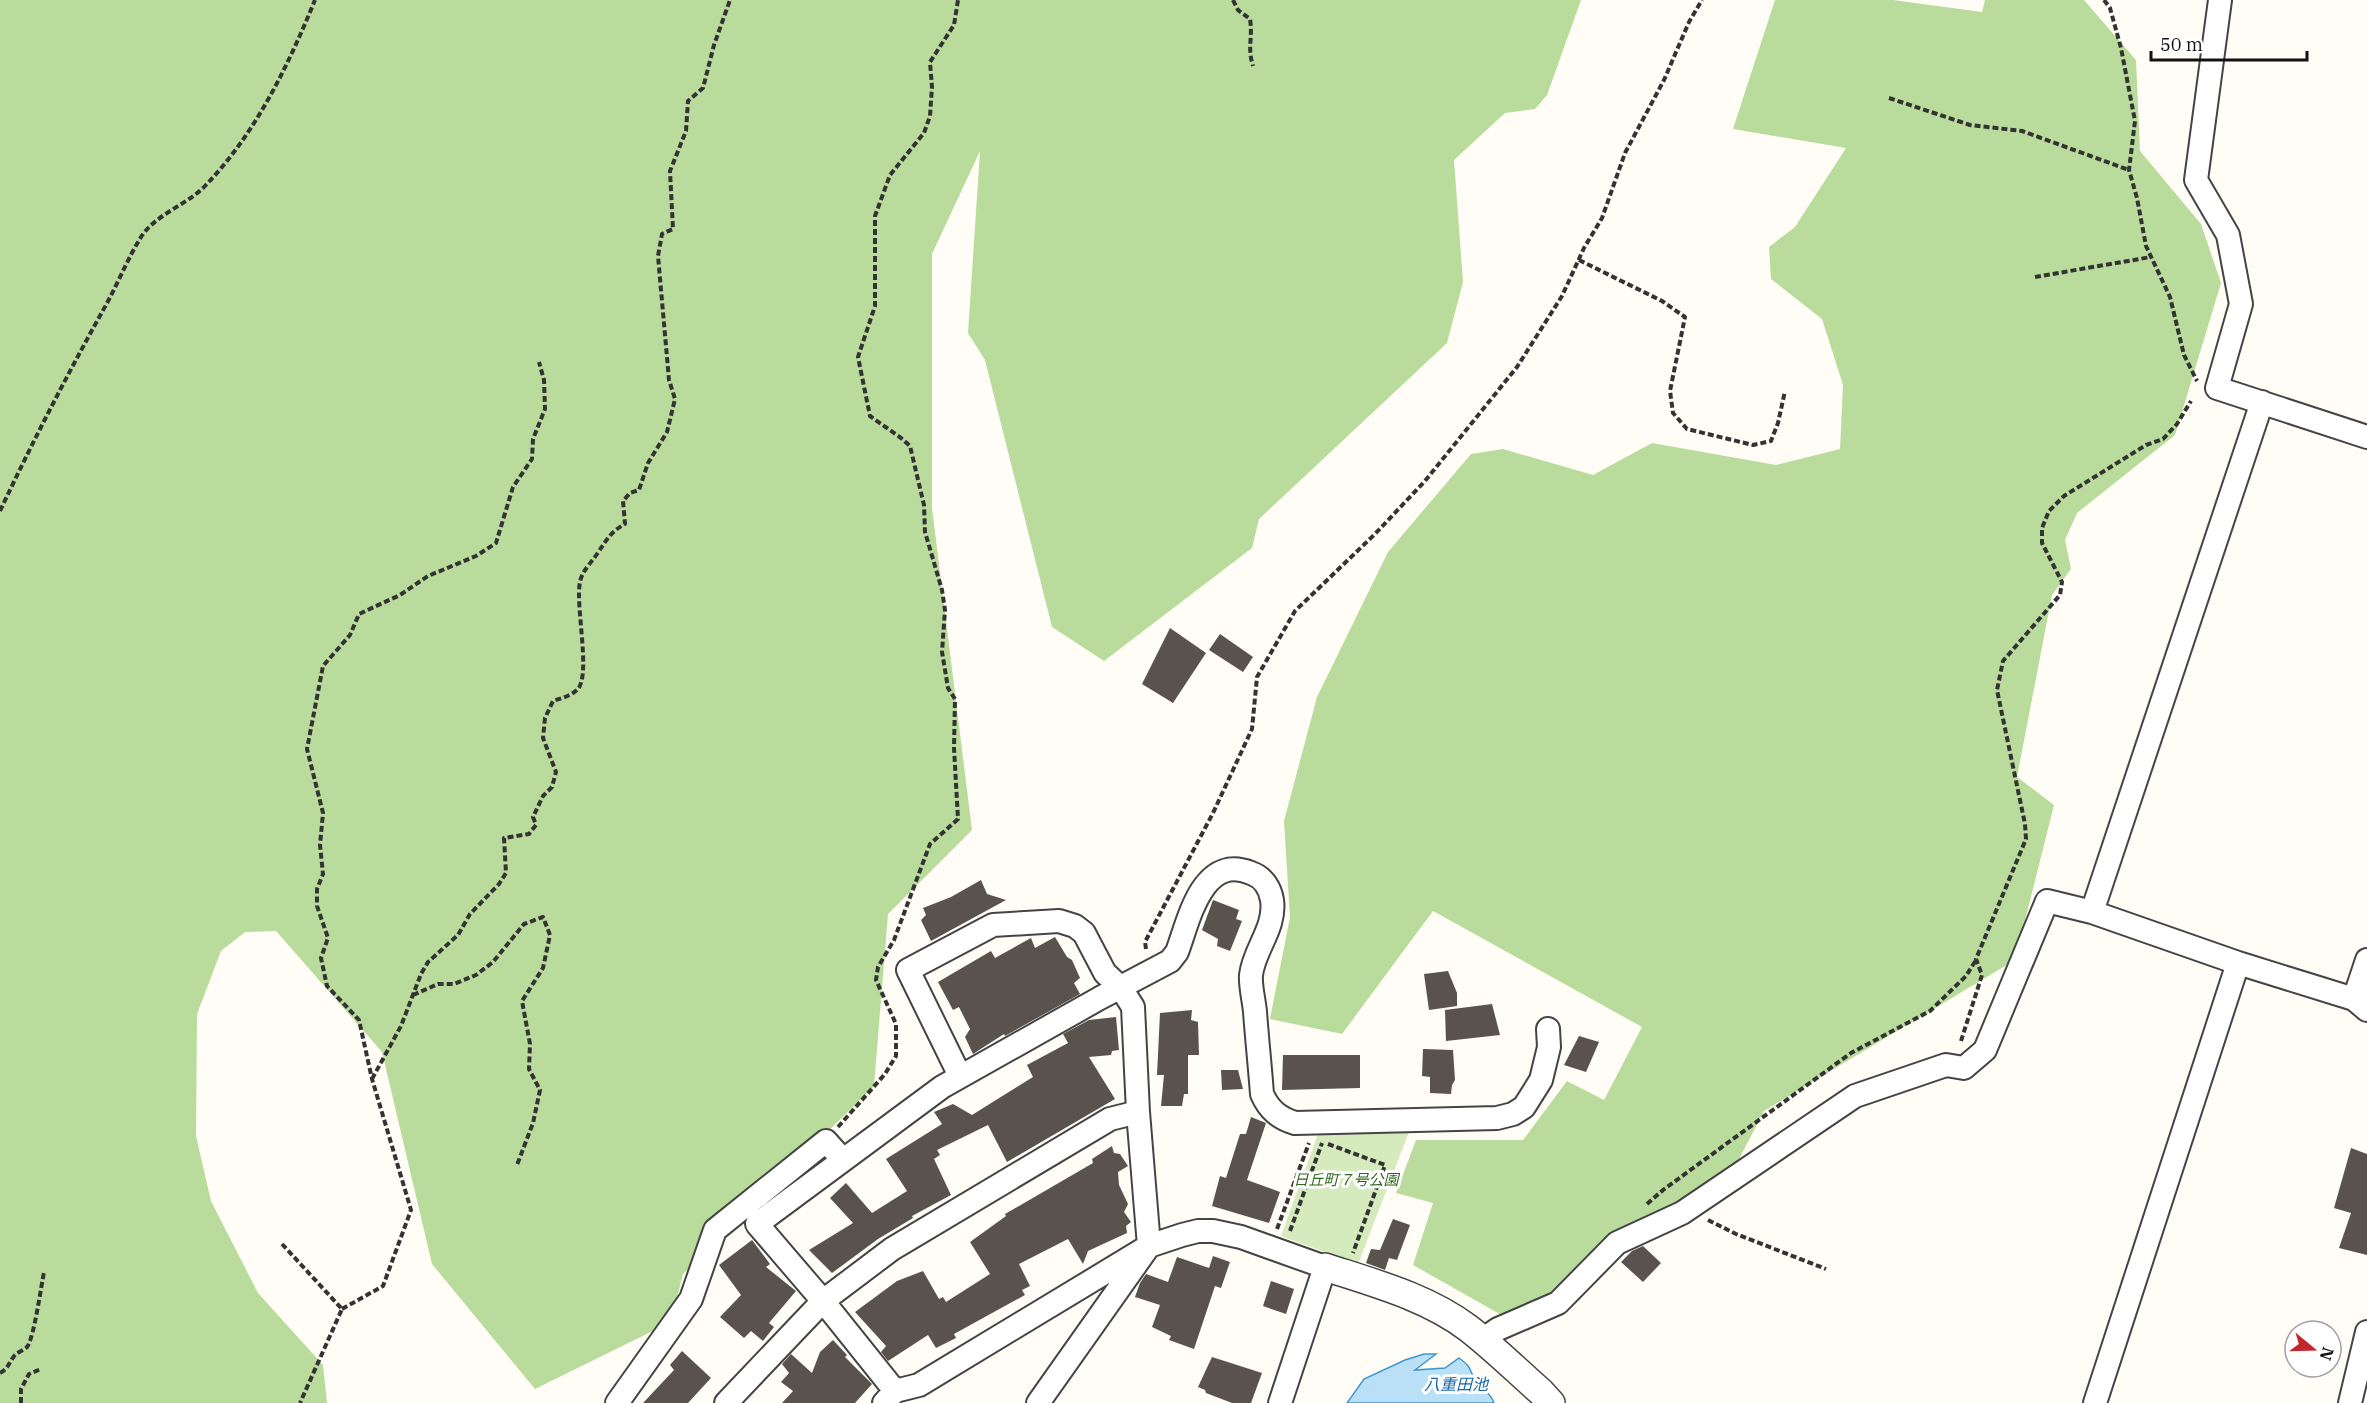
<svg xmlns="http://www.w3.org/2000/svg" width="2367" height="1403" font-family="'IBM Plex Serif','Noto Sans JP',serif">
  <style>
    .green { fill: #d5ebbd }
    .forest { fill: #b9dc9c }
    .water { fill: #b9e0f7; stroke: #3f96cf; stroke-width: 1.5 }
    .building { fill: #5a524d }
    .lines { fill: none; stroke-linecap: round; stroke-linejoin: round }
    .minor-casing { stroke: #444; stroke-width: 26 }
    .tertiary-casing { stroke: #444; stroke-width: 30 }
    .path { stroke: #333; stroke-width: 4; stroke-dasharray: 6 3; stroke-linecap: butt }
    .minor { stroke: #fff; stroke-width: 22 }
    .tertiary { stroke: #fff; stroke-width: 27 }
    .labels { text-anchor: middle; stroke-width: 6; stroke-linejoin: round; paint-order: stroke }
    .park-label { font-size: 15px; font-style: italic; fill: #2f6b1f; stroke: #fff }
    .water-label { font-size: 16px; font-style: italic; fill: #1768a6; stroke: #fff }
  </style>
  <rect width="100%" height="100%" fill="#fffdf5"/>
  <path class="green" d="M1319,1131l90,1 -51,132 -77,-28z"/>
  <path class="forest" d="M0,0h1581l-34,95 -12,14 -30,4 -51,47 9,122 -16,61 -188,176 -7,29 -148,113 -52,-34 -67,-267 -17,-27 12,-182 -48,103v254l40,322 -84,84 -14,172 -191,188 -12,48 -136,67 -103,-125 -50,-212 -106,-121 -31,1 -24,19 -24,63 -1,122 15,65 47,92 65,72 4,38h-327z
    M1775,0h118l89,12 3,-12h99l52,60 4,91 61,73 20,59 -46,152 -98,78 -12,27 6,29 -19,26 -35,182 37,28 -39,155 -251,151 -36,69 -216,141 -99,-56 20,-62 -37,-10 20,-53h107l44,-59 37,19 38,-73 -209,-116 -91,123 -72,-15 20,-102 -6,-96 33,-124 71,-145 83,-98 32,-5 90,26 59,-32 124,22 64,-16 3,-64 -21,-66 -51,-40 -2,-32 26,-20 51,-79 -113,-19z"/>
  <path class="water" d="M1424,1354h12l-21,16 30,-2 14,-10c14,10 9,11 17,23 6,9 14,10 18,22h-147l17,-24 41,-19z"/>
  <path class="building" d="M1170,628l36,25 -33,50 -31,-19z
    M1220,634l33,23 -10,15 -34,-22z
    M981,880l6,14 19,6 -75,41 -10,-21 5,-5 -3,-7 28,-11z
    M1213,900l26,10 -3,9 6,2 -12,30 -13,-5 1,-7 -16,-9z
    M1055,937l12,20 5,3 8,18 -6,5 6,11 -75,42 -1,-2 -31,20 -8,-17 5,-8 -11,-22 -6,3 -15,-28 53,-31 4,7 36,-20 4,10z
    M1448,971l9,22v13l-28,4 -5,-36z
    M1492,1004l8,31 -54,6 -1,-31z
    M1192,1010l-1,10 7,2 1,33h-11v39h-4l-2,12h-21l3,-31h-7l3,-62z
    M1116,1017l3,33 -7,1 -1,4 -22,2 26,42 -108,63 -19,-37 -51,25 3,5 -6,4 17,36 -39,21 1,2 -35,21 -46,34 -23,-23 44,-27 -23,-25 16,-15 26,30 35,-22 -21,-32 56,-35 -8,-12 19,-8 19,11 61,-38 -6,-12 41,-22 -5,-9 26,-14z
    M1579,1036l20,6 -13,30 -22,-7z
    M1423,1049l30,1 2,30 -3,5 -1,9 -21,-1v-16l-8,-1z
    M1283,1055h77v33l-78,2z
    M1221,1070h17l5,19 -21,1z
    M1251,1117l15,6 -19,57 33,12 -11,31 -57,-17 8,-30 6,2 14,-44h6z
    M1112,1146l2,7 6,1 8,12 -10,6 1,13 9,19 -4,8 7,10 -5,4 1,7 -39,18 -5,13 -15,-25 -49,25 11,22 -8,4 3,5 -71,39 2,4 -20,10 -8,-13 -40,26 -7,-9 5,-6 -31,-34 42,-31 26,-10 16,28 4,-2 3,5 44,-28 -20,-32 36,-26 -1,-2 88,-51 -1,-4z
    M2351,1148l16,6v101l-28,-7 12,-35 -17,-5z
    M1393,1219l17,6 -13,35 -8,-2 -4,12 -19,-7 5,-14 9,1z
    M752,1240l18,24 -4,3 30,24 -27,32 5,4 -11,14 -12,-10 -7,7 -24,-21 21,-22 -22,-30z
    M1643,1246l18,17 -18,19 -22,-20 11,-11z
    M1213,1256l17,6 -9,26 -6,-2 -21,63 -25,-9 2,-4 -19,-9 8,-22 -25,-8 5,-14 6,-9 22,8 9,-25 32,11z
    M1271,1281l23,8 -8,25 -23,-8z
    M833,1340l14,15 -2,2 27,27 -17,19h-73l11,-12 -12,-9 8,-9 -7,-9 9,-10 21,19 8,-21z
    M682,1351l29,27 -23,25h-45l31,-33 -4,-5z
    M1212,1357l50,16 -11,30h-19l-26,-10 -1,-3 -7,-3z"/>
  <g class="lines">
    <g class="minor-casing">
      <path id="minor" d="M2220,0l-24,180 32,55 13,69 -24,84 150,49
        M2092,912l170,-510
        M2354,999l13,-39
        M960,1076l-52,-106 85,-45 66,-4 16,5 9,7 21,40 16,15 12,19 5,105 11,134 -111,157
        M1482,1340l16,-11 60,-26 59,-60 65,-30 173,-117 91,-31 18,3 21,-18 62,-149 45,11 146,51 116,36 13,11
        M895,1391l-72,-90 -66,-77 185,-137 158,-89 70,-37 7,-9c12,-32 25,-99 74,-79 12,4 19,15 21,27 4,28 -18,49 -21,75 -1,11 3,25 4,37 2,27 5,55 7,82 7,16 17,24 33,29l202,-5 16,-4 11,-7 17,-27 8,-33 -1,-18
        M617,1403l74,-104 24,-69 111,-89 17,19
        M726,1403l97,-102 69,-52 218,-130 28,-7
        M884,1403l11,-12 24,-6 230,-139 33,-11 16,-4h15l28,6 84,30 -45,136
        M2095,1403l143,-440
        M2350,1403l17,-71"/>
    </g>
    <g class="tertiary-casing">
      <path id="tertiary" d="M1325,1267c49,16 102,30 143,61 26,20 49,43 73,64l10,11"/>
    </g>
    <path class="path" d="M1233,0l5,10 12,9c3,19 -3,28 3,47
      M2104,0l6,8 11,40 14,73 -6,49 8,28 9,48 24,51 14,58 13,26
      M1889,98l81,27 52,6 107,39
      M1579,260l83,41 23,16 -15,74 3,22 14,16 66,16 18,-4 7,-18 7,-32
      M2035,277l116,-20
      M0,511c33,-70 68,-138 106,-206 12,-22 22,-47 35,-68 15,-23 47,-33 64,-51 51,-53 82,-118 110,-186
      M1146,949l-1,-7 68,-129 39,-84 5,-52 38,-66 80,-77 50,-53 92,-114 45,-71 22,-48 18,-30 23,-65 39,-73 25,-58 13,-22
      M413,995l25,-11h16l22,-9 17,-13 31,-38 19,-7 7,18 -7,33 -21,33 8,43 -1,25 11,21 -7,33 -16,42
      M1961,1041l21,-66 -6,-16 50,-120 -1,-15 -28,-134 6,-29 57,-66 2,-13 -20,-39v-15l7,-17 15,-15 82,-51 17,-6 14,-15 14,-23
      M372,1079l29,-53 20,-52 7,-12 30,-27 12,-21 29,-30 7,-11 -2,-35 25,-4 7,-9 -3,-8 10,-21 9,-9 4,-15 -13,-34 2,-20 8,-17c9,-3 18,-5 25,-12 13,-16 -3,-84 2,-107 2,-11 11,-19 17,-28 9,-13 13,-22 28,-30l-2,-23 7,-8 9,-3 9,-27 19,-31 8,-33 -6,-19 -11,-124 4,-22 11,-5 -3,-58 16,-40 2,-30 15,-13 11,-43 16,-45
      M838,1127l47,-53 11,-18v-32l-20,-44 2,-13 16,-27 36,-96 28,-25 -4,-71 1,-49 -7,-11 -6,-36 3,-42 -3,-20 -17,-58 -1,-27 -14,-59 -9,-8 -31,-22 -12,-59 17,-51v-90l15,-41 34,-42 6,-17 2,-29 -2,-25 24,-37 4,-25
      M1328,1144l57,21 -32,88
      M1647,1204l16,-14 188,-137 79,-42 36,-35 10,-16
      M1708,1220l28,14 90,35
      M1277,1229l32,-86
      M1290,1231l32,-88
      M282,1244l60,65 -42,94
      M342,1309l41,-23 28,-76 -39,-131 -13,-59 -32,-34 -6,-28 7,-20 -11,-32v-17l6,-15 -3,-29 3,-32 -16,-64 16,-83 27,-31 9,-21 41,-19 28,-19 48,-20 20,-13 17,-56 19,-28 1,-20 12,-30 -1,-29 -5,-18
      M0,1373c9,-5 9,-11 15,-18 3,-3 9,-5 12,-8 7,-9 14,-60 17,-75
      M21,1403v-14l8,-15 12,-5"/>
    <use href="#minor" class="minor"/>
    <use href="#tertiary" class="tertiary"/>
  </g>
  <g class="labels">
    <g class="park-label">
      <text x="1346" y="1185">日丘町７号公園</text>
    </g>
    <g class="water-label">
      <text x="1456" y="1390">八重田池</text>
    </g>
  </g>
  <g transform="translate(2313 1349) rotate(109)"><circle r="28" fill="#ffffff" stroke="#a0a0a0" stroke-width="1.5"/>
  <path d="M0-4.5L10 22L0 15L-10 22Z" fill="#c4262e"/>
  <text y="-9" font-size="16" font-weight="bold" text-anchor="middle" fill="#111111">N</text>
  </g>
  <path d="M2151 51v9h156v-9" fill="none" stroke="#111111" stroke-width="3"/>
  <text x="2160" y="51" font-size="18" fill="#111111" stroke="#ffffff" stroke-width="4.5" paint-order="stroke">50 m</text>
</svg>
